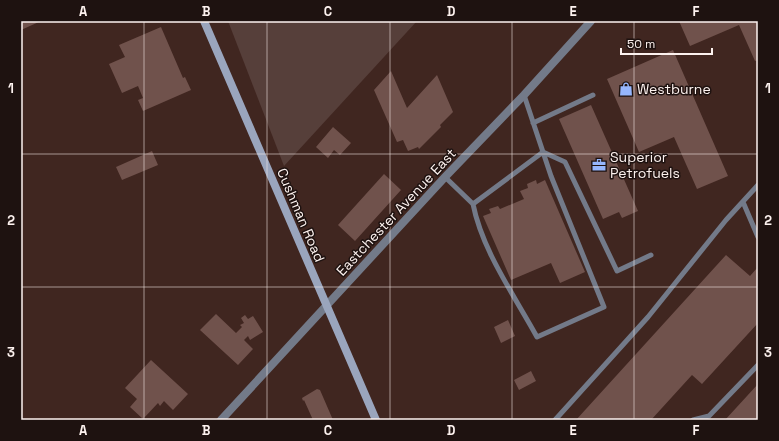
<svg xmlns="http://www.w3.org/2000/svg" width="779" height="441" font-family="'Space Grotesk',sans-serif">
  <style>
    .green { fill: #563f3a }
    .building { fill: #70524c }
    .lines { fill: none; stroke-linecap: round; stroke-linejoin: round }
    .lane { stroke: #737a89; stroke-width: 5 }
    .street { stroke: #737a89; stroke-width: 8 }
    .secondary { stroke: #9aa5bd; stroke-width: 8 }
    .grid { fill: none; stroke: #fdf2ef; stroke-width: 1; stroke-opacity: 0.55 }
    .labels { text-anchor: middle; stroke-width: 3; stroke-linejoin: round; paint-order: stroke }
    .poi-label { font-size: 14px; fill: #fdf2ef; stroke: #1e1210; text-anchor: start }
    .street-label { font-size: 14px; fill: #fdf2ef; stroke: #1e1210 }
    .neatline { fill: none; stroke: #fdf2ef; stroke-width: 1.5 }
    .grid-label { font-size: 13px; text-anchor: middle; font-weight: bold; fill: #fdf2ef }
  </style>
  <rect width="100%" height="100%" fill="#402620"/>
  <path class="green" d="M228,21h189l-133,145z"/>
  <path class="building" d="M21,21h20l-20,9z
    M679,21h79v39l-3,1 -16,-36 -49,21z
    M161,27l22,51 2,-1 6,13 -48,21 -5,-11 5,-2 -5,-12 -16,7 -13,-29 16,-7 -6,-12z
    M673,50l55,126 -31,13 -23,-52 -35,15 -32,-73z
    M391,71l16,37 30,-33 16,37 -13,13 1,2 -22,22 -1,-2 -10,4 -5,-11 -6,2 -23,-52z
    M591,105l47,106 -16,7 -3,-6 -16,7 -44,-100z
    M333,127l18,16 -11,12 -6,-5 -6,8 -12,-11z
    M152,151l6,14 -36,15 -6,-13z
    M384,174l17,16 -46,51 -17,-16z
    M536,180l1,4 8,-4 40,92 -25,11 -9,-20 -40,17 -28,-64 8,-3 -2,-4 9,-3 2,3 24,-10 -4,-8 8,-3 -1,-4z
    M726,255l24,21 8,-9v56l-56,61 -10,-9 -41,45h-75z
    M216,314l20,19 6,-6 -2,-2 4,-2 -3,-5 4,-3 3,4 5,-3 10,16 -13,8 -2,-4 -4,4 9,9 -15,16 -38,-35z
    M508,320l7,16 -14,7 -7,-16z
    M151,360l37,34 -15,16 -9,-9 -4,5 -2,-3 -15,16 -13,-12 7,-8 -12,-11z
    M531,371l5,10 -17,9 -5,-10z
    M758,384v36h-33z
    M317,389l3,1 13,30h-20l-9,-20 -1,1 -1,-3z"/>
  <g class="lines">
    <path class="lane" d="M533,123l60,-28
      M543,152l22,10 52,109 34,-16
      M445,177l28,27 70,-52
      M743,202l15,35
      M473,204c9,46 41,91 64,133l67,-30 -53,-131 -27,-81
      M555,420l93,-103 78,-97 32,-35
      M693,420l16,-4 49,-51"/>
    <path class="street" d="M221,420l224,-243 79,-82 67,-74"/>
    <path class="secondary" d="M204,21l172,399"/>
  </g>
  <path class="grid" d="M144,21v399M267,21v399M390,21v399M512,21v399M634,21v399M21,154h737M21,287h737"/>
  <defs>
    <g id="shop-bare" transform="scale(1.08)"><path d="M-5-2.5h2.3a2.7 3.5 0 0 1 5.4 0H5L5.5 6h-11ZM-1.5-2.5h3a1.5 2.3 0 0 0-3 0Z" fill="#96b6fd" stroke="#1e1210" stroke-width="2.5" paint-order="stroke"/></g>
    <g id="office-bare" transform="scale(1.08)"><path d="M-6-3h4V-5.5h4V-3h4V5H-6ZM-1-4.5V-3h2v-1.5ZM-6 0V1H6V0Z" fill="#96b6fd" stroke="#1e1210" stroke-width="2.5" paint-order="stroke"/></g>
  </defs>
  <g fill-rule="evenodd">
    <use href="#shop-bare" x="626" y="89"/>
    <use href="#office-bare" x="599" y="165"/>
  </g>
  <g class="labels">
    <g class="poi-label">
      <text x="637" y="94">Westburne</text>
      <text x="610" y="162">Superior<tspan x="610" dy="16">Petrofuels</tspan></text>
    </g>
    <g class="street-label">
      <text transform="translate(396 212) rotate(-47)" y="5">Eastchester Avenue East</text>
      <text transform="translate(301 215) rotate(67)" y="5">Cushman Road</text>
    </g>
  </g>
  <rect width="779" height="441" fill="none" stroke="#1e1210" stroke-width="44"/>
  <path d="M621 48v6h91v-6" fill="none" stroke="#fdf2ef" stroke-width="2"/>
  <text x="627" y="48" font-size="12" fill="#fdf2ef" stroke="#1e1210" stroke-width="3" paint-order="stroke">50 m</text>
  <rect x="22" y="22" width="735" height="397" class="neatline"/>
  <g class="grid-label">
    <text x="83" y="16">A</text>
    <text x="206" y="16">B</text>
    <text x="328" y="16">C</text>
    <text x="451" y="16">D</text>
    <text x="573" y="16">E</text>
    <text x="696" y="16">F</text>
    <text x="11" y="93">1</text>
    <text x="768" y="93">1</text>
    <text x="11" y="225">2</text>
    <text x="768" y="225">2</text>
    <text x="11" y="357">3</text>
    <text x="768" y="357">3</text>
    <text x="83" y="435">A</text>
    <text x="206" y="435">B</text>
    <text x="328" y="435">C</text>
    <text x="451" y="435">D</text>
    <text x="573" y="435">E</text>
    <text x="696" y="435">F</text>
  </g>
</svg>
